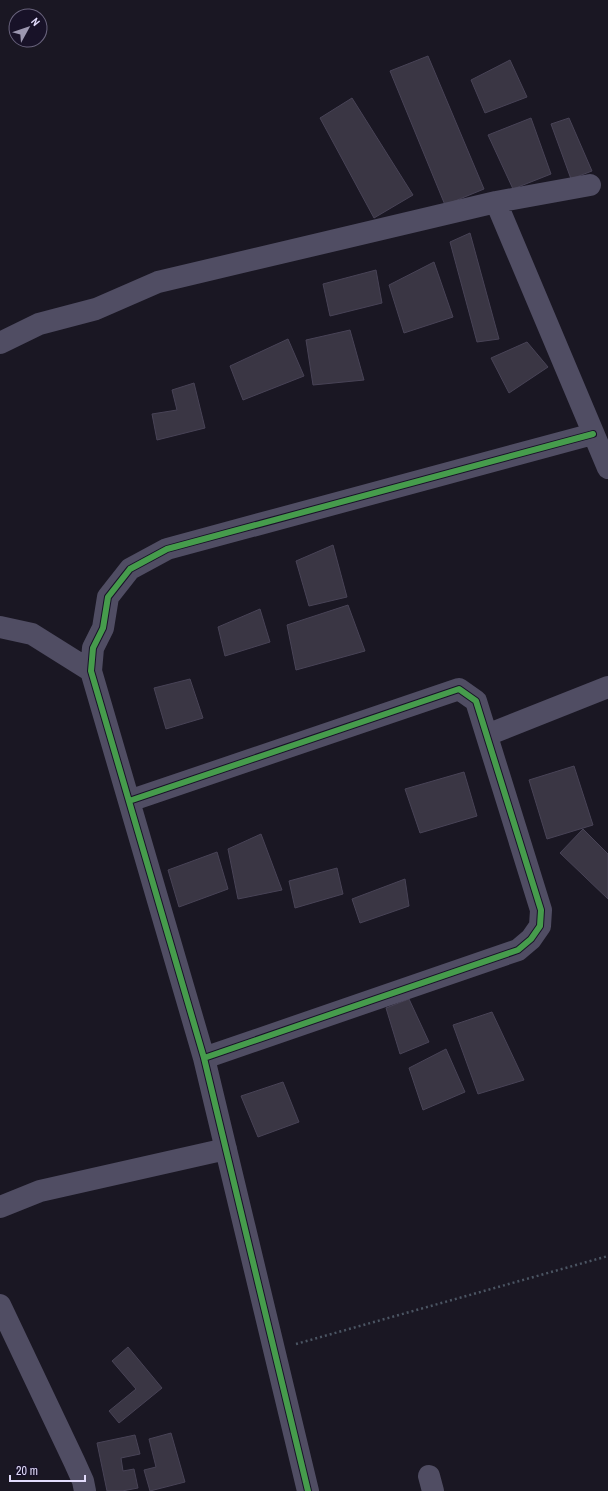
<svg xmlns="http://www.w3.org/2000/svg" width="608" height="1491" font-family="'Archivo Narrow',sans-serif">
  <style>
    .building { fill: #3a3644; stroke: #484356 }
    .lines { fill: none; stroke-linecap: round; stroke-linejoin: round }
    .path { stroke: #4b5563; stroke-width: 2.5; stroke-dasharray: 2 3; stroke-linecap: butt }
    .minor { stroke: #504d63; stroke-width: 22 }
    .cycleway-casing { stroke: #181228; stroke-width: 8 }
    .cycleway { stroke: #469c4c; stroke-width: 6 }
  </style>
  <rect width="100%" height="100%" fill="#1a1723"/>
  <path class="building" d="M428,56l56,133 -39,16 -55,-134z
    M510,60l17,37 -42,16 -14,-33z
    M352,98l61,97 -39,23 -54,-100z
    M531,118l20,56 -38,15 -25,-54z
    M569,118l23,53 -21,8 -20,-55z
    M470,233l29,106 -22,3 -27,-100z
    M434,262l19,55 -49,16 -15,-48z
    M376,270l6,33 -52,13 -7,-32z
    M350,330l14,50 -51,5 -7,-45z
    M288,339l16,37 -61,24 -13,-34z
    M527,342l21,25 -39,26 -18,-35z
    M194,383l11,45 -48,12 -5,-26 25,-4 -5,-20z
    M333,545l14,52 -38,9 -13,-45z
    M348,605l17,46 -69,19 -9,-45z
    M260,609l10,33 -45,14 -7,-29z
    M190,679l13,39 -37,11 -12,-41z
    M574,766l19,59 -46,14 -18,-59z
    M464,772l13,44 -57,17 -15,-44z
    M583,829l25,25v45l-48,-46z
    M261,834l21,56 -44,9 -10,-50z
    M217,852l11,37 -49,18 -11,-37z
    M337,868l6,26 -48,14 -6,-27z
    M405,879l4,27 -49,17 -8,-24z
    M409,999l20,43 -29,12 -14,-46z
    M492,1012l32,68 -46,14 -25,-69z
    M446,1049l19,43 -42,18 -14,-42z
    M283,1082l16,40 -41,15 -17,-41z
    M128,1347l34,41 -43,35 -10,-12 27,-22 -24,-28z
    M171,1433l14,49 -35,9 -6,-21 12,-3 -7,-28z
    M135,1435l5,19 -19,4 2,13 11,-2 4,19 -16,3h-15l-10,-48z"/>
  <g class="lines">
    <path class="path" d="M296,1344l312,-88"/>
    <path class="minor" d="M496,202l112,266
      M0,343l39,-19 57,-15 62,-27 338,-80 94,-17
      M0,627l32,7 59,37
      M487,735l121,-48
      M129,801l330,-112 17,12 65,209 -1,16 -9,13 -13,11 -314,108
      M0,1207l40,-16 186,-42
      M0,1305l74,156 9,20 2,10
      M429,1476l4,15
      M308,1491l-104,-433 -113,-387 2,-23 10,-20 5,-31 22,-28 37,-20 426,-115"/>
    <g class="cycleway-casing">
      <path id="cycleway" d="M129,801l330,-112 17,12 65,209 -1,16 -9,13 -13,11 -314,108
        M308,1491l-104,-433 -113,-387 2,-23 10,-20 5,-31 22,-28 37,-20 426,-115"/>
    </g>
    <use href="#cycleway" class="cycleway"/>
  </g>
  <g transform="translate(28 28) rotate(50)"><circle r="19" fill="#181228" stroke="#69637d"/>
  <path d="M0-3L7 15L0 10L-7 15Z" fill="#9c97b0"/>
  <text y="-6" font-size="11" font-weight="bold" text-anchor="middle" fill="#e2dcfc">N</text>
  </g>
  <path d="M10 1475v6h75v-6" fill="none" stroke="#e2dcfc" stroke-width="2"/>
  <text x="16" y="1475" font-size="12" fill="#e2dcfc" stroke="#181228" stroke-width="3" paint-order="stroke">20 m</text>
</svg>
